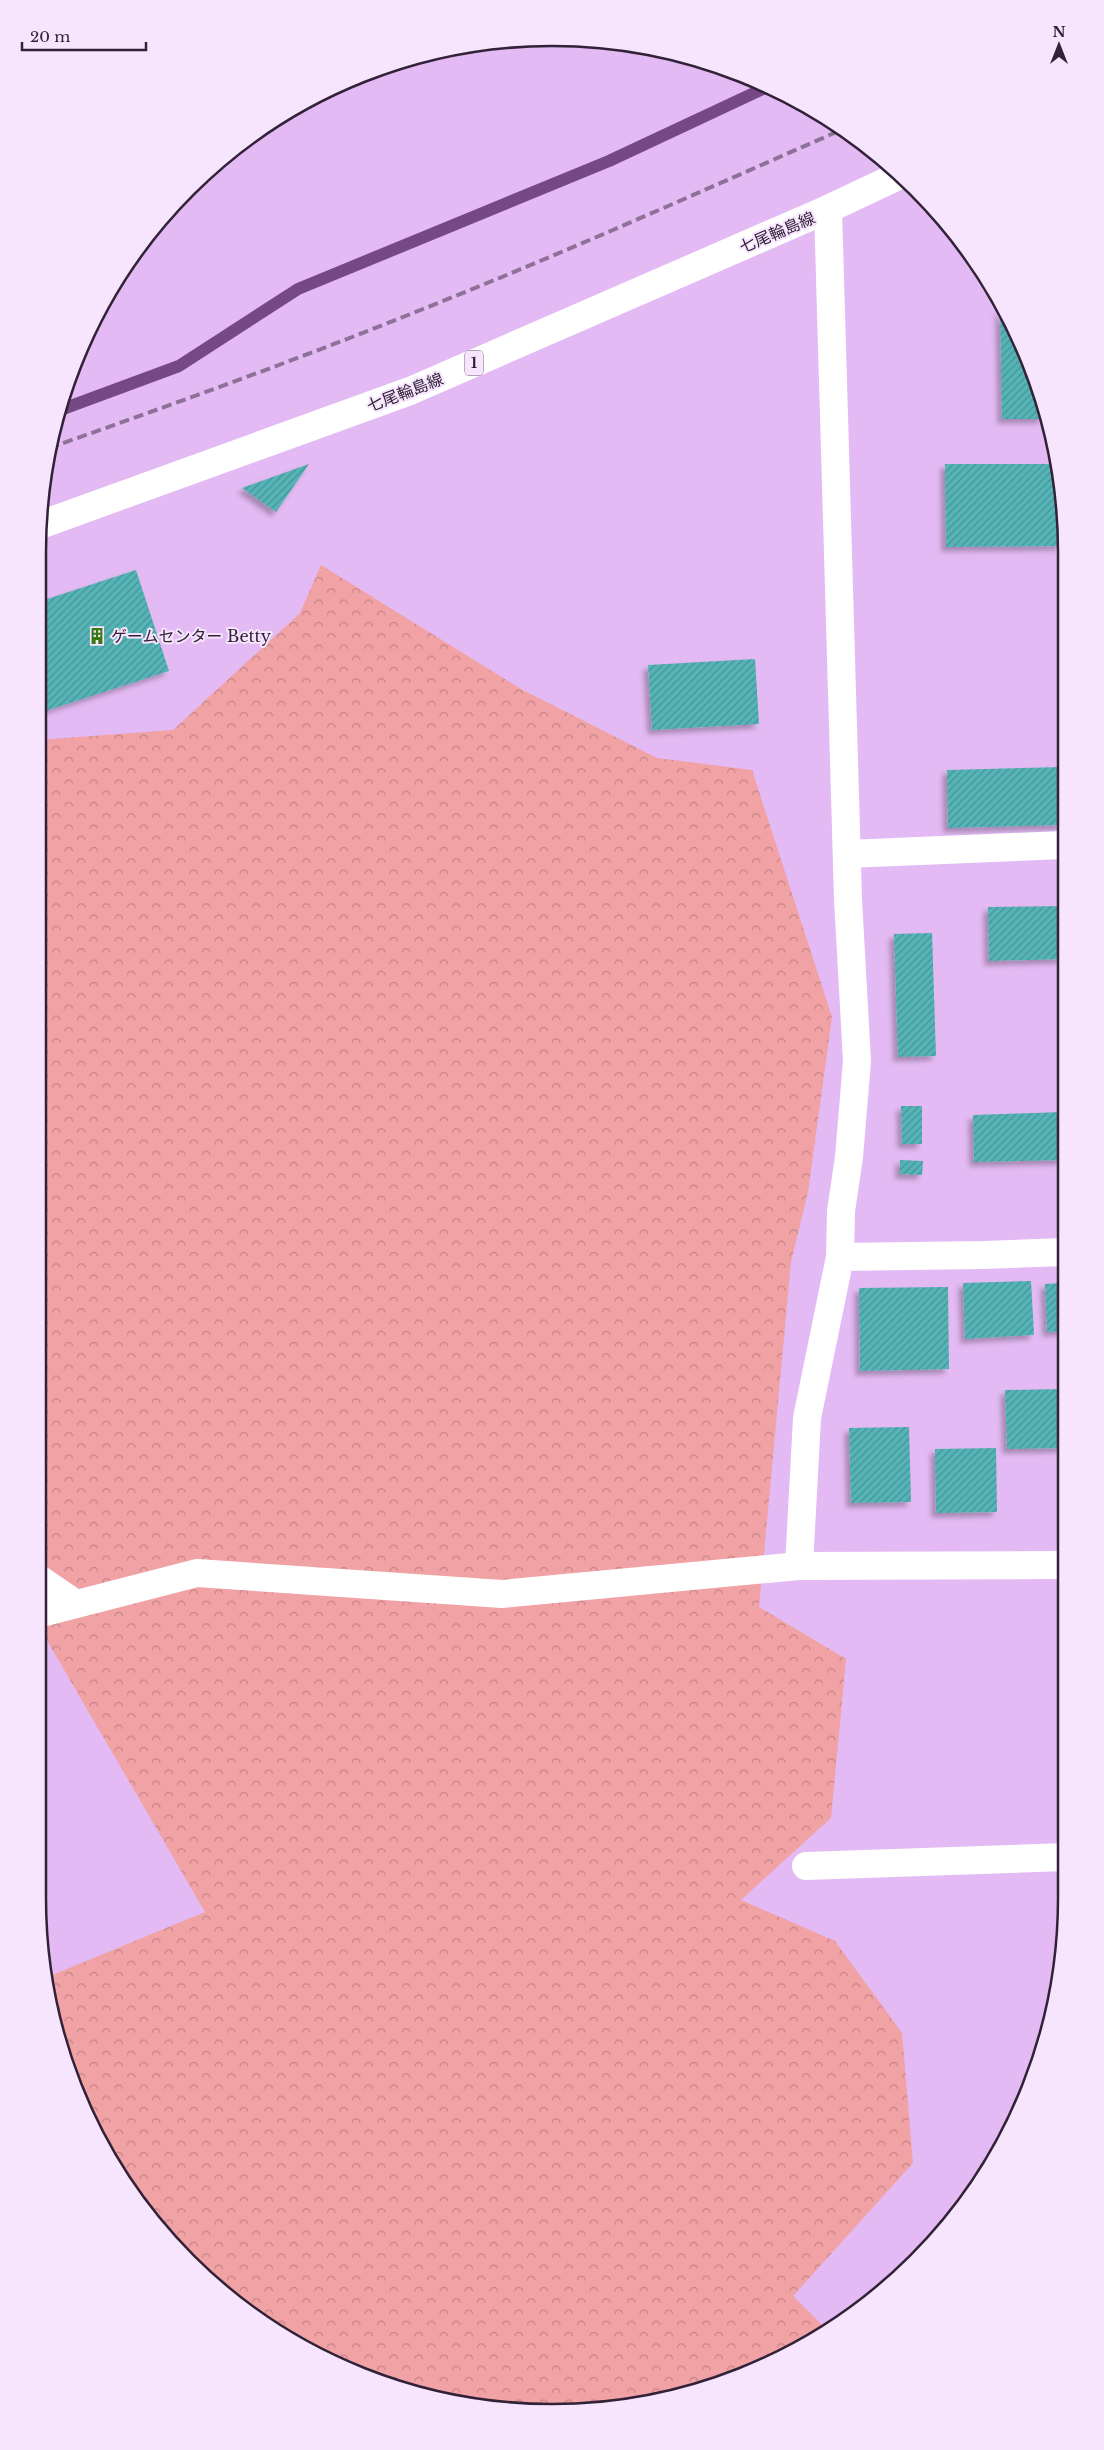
<svg xmlns="http://www.w3.org/2000/svg" width="1104" height="2450" font-family="'Libre Baskerville','Noto Sans JP',serif">
  <style>
    .forest { fill: url(#forest-crowns) }
    .lines { fill: none; stroke-linecap: round; stroke-linejoin: round }
    .stream { stroke: #764886; stroke-width: 12 }
    .building { fill: url(#building-hatch); filter: url(#shadow) }
    .minor { stroke: #fff; stroke-width: 28 }
    .primary { stroke: #fff; stroke-width: 28 }
    .rail { stroke: #8e7199; stroke-width: 4; stroke-dasharray: 10 5; stroke-linecap: butt }
    .labels { text-anchor: middle; stroke-width: 4; stroke-linejoin: round; paint-order: stroke }
    .shield { fill: #f6e5fd; stroke: #6d5c73; stroke-width: 1 }
    .shield-label { font-size: 15px; font-weight: bold; fill: #322238 }
    .street-label { font-size: 16px; fill: #322238; stroke: #f6e5fd }
    .poi-label { font-size: 16px; fill: #322238; stroke: #f6e5fd; text-anchor: start }
    .rim { fill: none; stroke: #322238; stroke-width: 2.5 }
  </style>
  <defs>
    <pattern id="forest-crowns" width="20" height="18" patternUnits="userSpaceOnUse" patternTransform="scale(1.25)"><rect width="20" height="18" fill="#f1a2a5"/><path d="M2 6a3 3 0 1 1 6 0M12 15a3 3 0 1 1 6 0" fill="none" stroke="#c48487"/></pattern>
    <pattern id="building-hatch" width="6" height="6" patternUnits="userSpaceOnUse" patternTransform="scale(1.25)"><rect width="6" height="6" fill="#55b4b6"/><path d="M-1 1l2-2M0 6l6-6M5 7l2-2" fill="none" stroke="#479295"/></pattern>
    <filter id="shadow"><feDropShadow dx="-4.5" dy="4.5" stdDeviation="2.5" flood-color="#0004"/></filter>
  </defs>
  <rect width="100%" height="100%" fill="#e3baf3"/>
  <path class="forest" d="M321,565l200,124 136,69 95,12 80,247 -24,175 -17,70 -32,345 87,52 -15,159 -90,82 94,41 67,92 11,130 -120,133 35,35 -19,13 -92,41 -98,23 -67,4 -100,-9 -66,-18 -91,-41 -56,-38 -74,-69 -59,-82 -41,-91 -18,-66 -2,-20 160,-66 -167,-287v-885l135,-10 127,-117z"/>
  <g class="lines">
    <path class="stream" d="M60,410l119,-44 119,-77 311,-128 158,-74"/>
  </g>
  <path class="building" d="M1000,308l27,47 17,64h-42z
    M309,464l-33,48 -34,-24z
    M945,464h111l6,21v61l-116,1z
    M136,570l33,101 -130,42 -1,-111z
    M755,659l4,65 -107,6 -4,-65z
    M1063,767v58l-115,3 -1,-58z
    M1063,906l1,53 -75,2 -1,-54z
    M932,933l4,123 -38,1 -4,-123z
    M901,1106h21v38h-20z
    M1064,1112v48l-90,2 -1,-47z
    M900,1160l23,1 -1,14 -22,-1z
    M1031,1281l3,54 -69,4 -2,-56z
    M1065,1283v48l-18,1 -2,-48z
    M948,1287l1,82 -89,2 -1,-83z
    M1065,1389v59l-58,1 -2,-59z
    M909,1427l2,75 -60,1 -2,-75z
    M996,1448l1,64 -61,1 -1,-64z"/>
  <g class="lines">
    <path class="minor" d="M847,854l216,-9
      M840,1257l143,-2 81,-3
      M799,1566l8,-148 33,-161 1,-46 8,-54 8,-96 -9,-162 -20,-690
      M38,1578l38,26
      M38,1614l159,-41 305,21 297,-28 266,-1
      M806,1866l260,-9"/>
    <path class="primary" d="M40,525l370,-134 418,-182 70,-33"/>
    <path class="rail" d="M49,448c125,-44 250,-89 374,-139 141,-56 279,-118 418,-179"/>
  </g>
  <defs>
    <g id="building-bare" transform="scale(1.35)"><path d="M-4-6H4V6H1V3H-1V6H-4ZM-2.5-4.3h1.7v1.8h-1.7ZM.8-4.3h1.7v1.8H.8ZM-2.5-1h1.7V.8h-1.7ZM.8-1h1.7V.8H.8Z" fill="#3a7814" stroke="#f6e5fd" stroke-width="2.5" paint-order="stroke"/></g>
  </defs>
  <g fill-rule="evenodd">
    <use href="#building-bare" x="97" y="636"/>
  </g>
  <g class="labels">
    <rect class="shield" x="465" y="350.5" width="18" height="25" rx="4"/>
    <g class="shield-label">
      <text x="474" y="368">1</text>
    </g>
    <g class="street-label">
      <text transform="translate(777 232) rotate(-23)" y="6">七尾輪島線</text>
      <text transform="translate(405 392) rotate(-21)" y="6">七尾輪島線</text>
    </g>
    <g class="poi-label">
      <text x="111" y="642">ゲームセンター Betty</text>
    </g>
  </g>
  <path d="M0 0H1104V2450H0ZM552 46H552A506 506 0 0 1 1058 552V1898A506 506 0 0 1 552 2404H552A506 506 0 0 1 46 1898V552A506 506 0 0 1 552 46Z" fill="#f6e5fd" fill-rule="evenodd"/>
  <path class="rim" d="M552 46H552A506 506 0 0 1 1058 552V1898A506 506 0 0 1 552 2404H552A506 506 0 0 1 46 1898V552A506 506 0 0 1 552 46Z"/>
  <g transform="translate(1059 45)" stroke="#f6e5fd" stroke-width="4" paint-order="stroke">
  <path d="M0-4L9 19L0 12L-9 19Z" fill="#322238"/>
  <text y="-8" font-size="14" font-weight="bold" text-anchor="middle" fill="#322238">N</text>
  </g>
  <path d="M22 42v8h124v-8" fill="none" stroke="#322238" stroke-width="2.5"/>
  <text x="30" y="42" font-size="15" fill="#322238" stroke="#f6e5fd" stroke-width="4" paint-order="stroke">20 m</text>
</svg>
